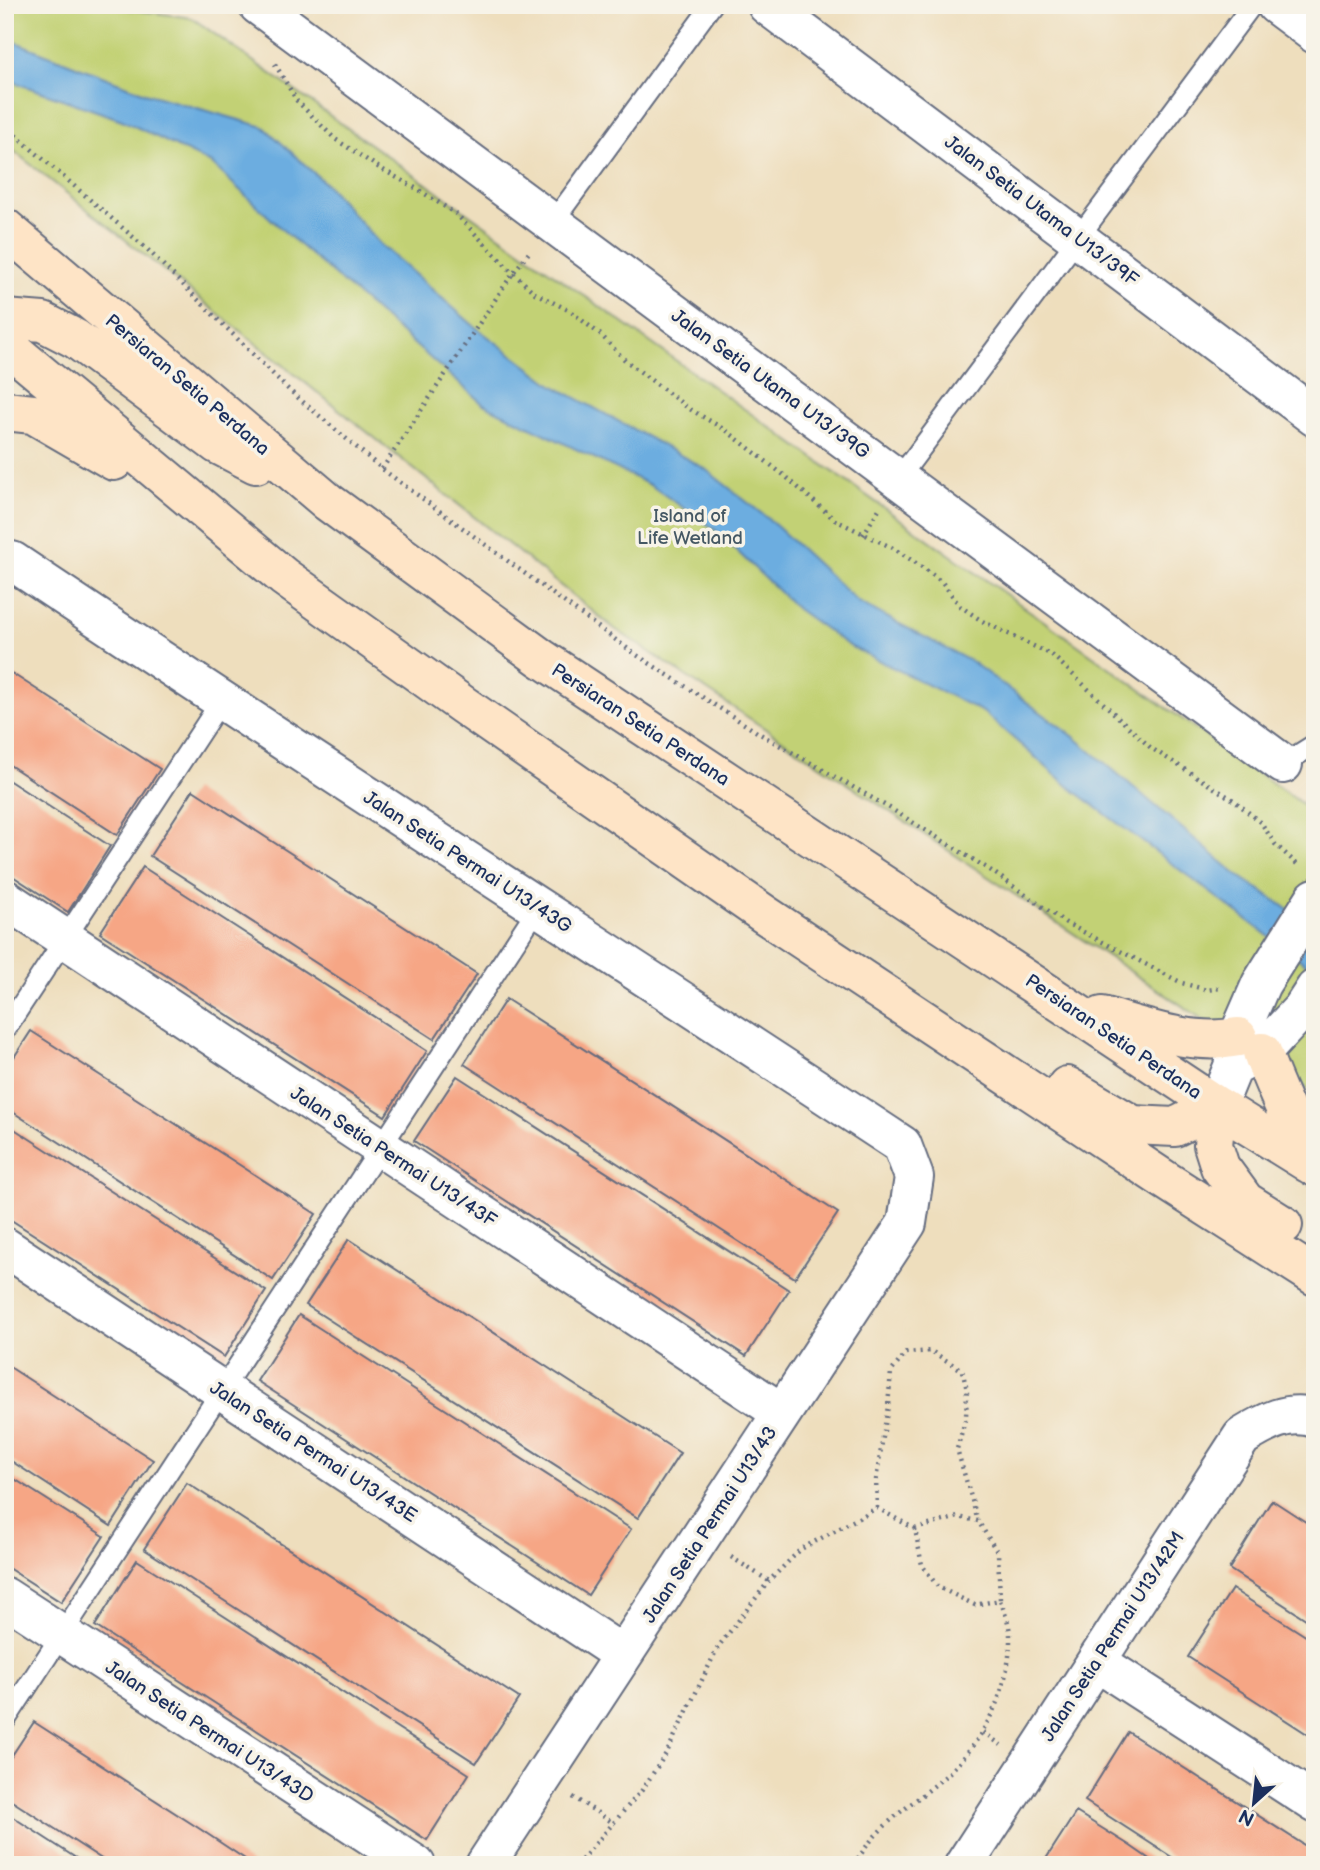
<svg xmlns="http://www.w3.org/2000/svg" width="1320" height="1870" font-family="'Balsamiq Sans',sans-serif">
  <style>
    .green { fill: #c2d174; stroke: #6e8069; stroke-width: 2 }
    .water { fill: #6cade0; stroke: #446e9f; stroke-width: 2 }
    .building { fill: #f6a685 }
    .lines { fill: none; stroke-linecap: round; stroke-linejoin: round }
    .service-casing { stroke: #656c7f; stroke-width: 23 }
    .minor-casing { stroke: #656c7f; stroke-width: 42 }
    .secondary-casing { stroke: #656c7f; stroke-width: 42 }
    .path { stroke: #656c7f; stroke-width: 4.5; stroke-dasharray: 2 5; stroke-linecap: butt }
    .service { stroke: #fff; stroke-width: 19 }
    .minor { stroke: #fff; stroke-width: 38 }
    .secondary { stroke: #fee4c6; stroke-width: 38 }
    .labels { text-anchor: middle; stroke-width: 7; stroke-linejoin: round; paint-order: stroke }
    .street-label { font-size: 19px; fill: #1b2f5e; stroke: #f7f3e8 }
    .park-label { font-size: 19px; fill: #455864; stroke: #f7f3e8 }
  </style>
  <rect width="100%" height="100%" fill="#f7f3e8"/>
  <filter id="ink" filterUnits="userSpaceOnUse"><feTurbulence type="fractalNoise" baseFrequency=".0143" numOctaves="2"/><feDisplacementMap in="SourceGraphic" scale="14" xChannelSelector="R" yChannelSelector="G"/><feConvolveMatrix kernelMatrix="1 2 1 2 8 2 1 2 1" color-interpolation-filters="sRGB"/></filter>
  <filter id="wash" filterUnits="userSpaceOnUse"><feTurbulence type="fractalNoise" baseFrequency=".00686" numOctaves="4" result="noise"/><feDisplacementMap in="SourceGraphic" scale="28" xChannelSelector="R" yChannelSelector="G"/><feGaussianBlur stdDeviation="1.57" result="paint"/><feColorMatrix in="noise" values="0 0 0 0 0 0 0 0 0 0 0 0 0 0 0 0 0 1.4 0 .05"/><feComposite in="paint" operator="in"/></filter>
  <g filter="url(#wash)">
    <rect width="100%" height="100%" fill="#eedebd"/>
    <path class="green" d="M5,5h94l93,13 1123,795v281l-700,-465 -610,-485z"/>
    <path class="water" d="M5,38l143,56 116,33 63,58 53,59 94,82 80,60 150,82 67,53 87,81 114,60 101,74 163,138 79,53v44l-247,-185 -85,-74 -134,-66 -52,-37 -84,-81 -63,-43 -167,-81 -196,-170 -75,-70 -90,-44 -117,-41z"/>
    <g id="blocks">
      <path class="building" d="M5,669l155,100 -43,66 -112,-73z
        M5,778l105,68 -42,66 -63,-41z
        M193,790l284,184 -43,65 -284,-183z
        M143,867l284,184 -42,65 -285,-183z
        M506,999l332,214 -43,65 -331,-214z
        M31,1031l285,183 -43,66 -268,-173v-36z
        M457,1076l332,214 -43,66 -332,-215z
        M5,1123l261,168 -42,66 -219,-141z
        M349,1239l331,214 -42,65 -332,-213z
        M299,1315l332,214 -43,66 -331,-214z
        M5,1364l148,96 -42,66 -106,-69z
        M5,1473l99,63 -43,66 -56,-36z
        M187,1483l332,215 -43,65 -332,-214z
        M1272,1500l43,28v97l-86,-56z
        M137,1560l332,214 -42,66 -332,-214z
        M1232,1589l83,53v97l-127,-82z
        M34,1722l166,107 54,36h-143l-96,-62 -10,-6v-31z
        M1128,1732l187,120v13h-131l-99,-64z
        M5,1812l74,48 7,5h-81z
        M1076,1812l53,33 29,20h-116z"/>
    </g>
  </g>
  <g filter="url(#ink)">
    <use href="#blocks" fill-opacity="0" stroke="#656c7f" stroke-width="2"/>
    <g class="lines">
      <g class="service-casing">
        <path id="service" d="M553,222l159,-217
          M899,478l353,-473
          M1283,764l32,-20
          M5,1030l216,-329
          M5,1721l534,-815"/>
      </g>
      <g class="minor-casing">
        <path id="minor" d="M258,5l1025,759
          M767,5l548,412
          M1276,5l39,29
          M5,560l7,1c295,198 594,389 890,584l12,32 -7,46 -422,642
          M5,899l777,514
          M1233,1067l29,-15 40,-43 13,-20
          M1217,1106l16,-39 5,-30 23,-53 54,-86
          M5,1247l618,408
          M5,1597l411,268
          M1097,1662l218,141
          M964,1865l278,-428c23,-14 45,-28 73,-19"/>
      </g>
      <g class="secondary-casing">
        <path id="secondary" d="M5,228l323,274 213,156 676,448 98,61
          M5,319l38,3 33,17 141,105 39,20
          M5,344l279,233 179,128 301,209 401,266 150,96
          M5,411l28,3 81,47
          M1102,1016c43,12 91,30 136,21
          M1262,1052c13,38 32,73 46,111
          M1067,1086l66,39 42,2 42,-21
          M1217,1106l-4,39 7,22 25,34 38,24"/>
      </g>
      <path class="path" d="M275,64l22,37 38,38 43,28 41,23 37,24 57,59 22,20 35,18 31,24 24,25 34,26 29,22 39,23 58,45 50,44 58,28 29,19 20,15 18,24 22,15 70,34 99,93 84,53 27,23 13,20 24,22
        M5,126l142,123 142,141 93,79 253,185 125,80 128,73 102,63 76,53 116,60 25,7 14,-2
        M382,469l131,-196 18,-23
        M863,535l16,-26
        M1309,1052l6,11
        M877,1508l-1,-28 12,-74 3,-34 15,-19 25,-2 31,19 5,20 -1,27 -9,32 21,72
        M915,1529l43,-12 20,4 20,32 2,47
        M731,1557l38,24
        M983,1732l18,13
        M573,1797l42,27
        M577,1865l65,-75 25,-38 51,-105 51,-66 32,-32 76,-41 38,21 7,36 16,22 37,18 25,-5c4,11 10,24 10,36 1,49 -24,101 -59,135 -32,30 -76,53 -96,94"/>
      <use href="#service" class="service"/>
      <use href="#minor" class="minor"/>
      <use href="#secondary" class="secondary"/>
    </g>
  </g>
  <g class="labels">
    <g class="street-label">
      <text transform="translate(1042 210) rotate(37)" y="7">Jalan Setia Utama U13/39F</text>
      <text transform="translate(771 383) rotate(36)" y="7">Jalan Setia Utama U13/39G</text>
      <text transform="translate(188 384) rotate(40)" y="7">Persiaran Setia Perdana</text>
      <text transform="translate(641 724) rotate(33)" y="7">Persiaran Setia Perdana</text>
      <text transform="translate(468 861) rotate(33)" y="7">Jalan Setia Permai U13/43G</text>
      <text transform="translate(1114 1036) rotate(34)" y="7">Persiaran Setia Perdana</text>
      <text transform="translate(394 1156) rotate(33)" y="7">Jalan Setia Permai U13/43F</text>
      <text transform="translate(314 1451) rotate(33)" y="7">Jalan Setia Permai U13/43E</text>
      <text transform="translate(709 1524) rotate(-57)" y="7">Jalan Setia Permai U13/43</text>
      <text transform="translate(1112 1636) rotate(-57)" y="7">Jalan Setia Permai U13/42M</text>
      <text transform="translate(210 1731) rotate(33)" y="7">Jalan Setia Permai U13/43D</text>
    </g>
    <g class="park-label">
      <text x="690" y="522">Island of<tspan x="690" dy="22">Life Wetland</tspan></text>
    </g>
  </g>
  <rect width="1320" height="1870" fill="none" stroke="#f7f3e8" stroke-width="28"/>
  <g transform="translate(1254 1803) rotate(207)" stroke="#f7f3e8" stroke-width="5" paint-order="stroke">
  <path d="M0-5L12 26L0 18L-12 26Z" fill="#1b2f5e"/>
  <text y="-10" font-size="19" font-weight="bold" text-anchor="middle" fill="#1b2f5e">N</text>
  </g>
</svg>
